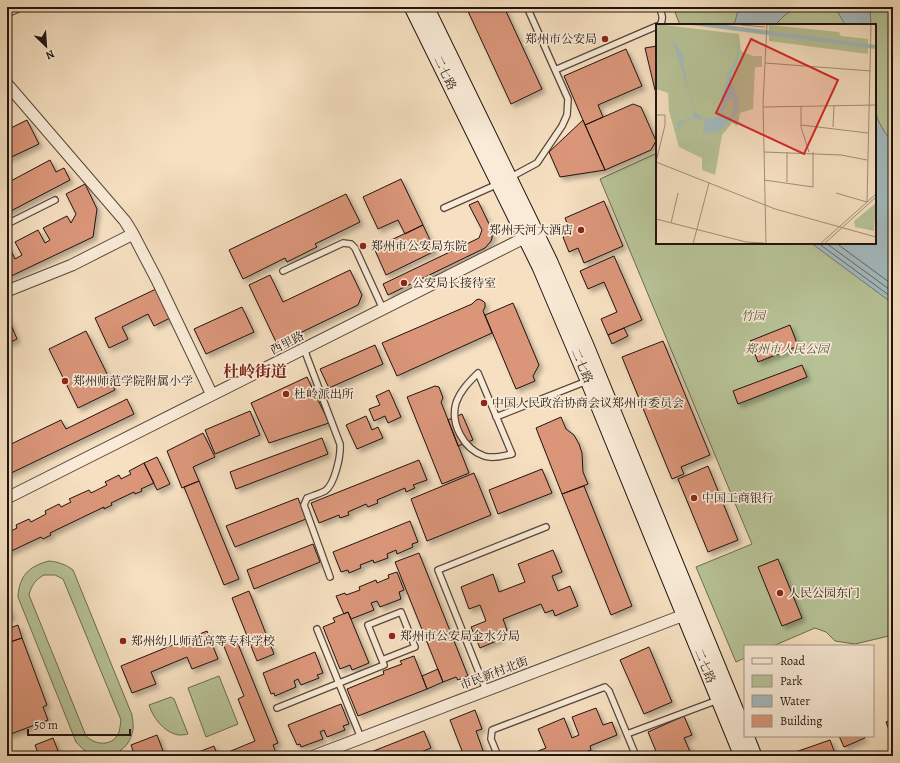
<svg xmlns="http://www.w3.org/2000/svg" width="900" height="763" font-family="Alegreya,'Noto Serif SC',serif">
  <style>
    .green { fill: #b7c397; stroke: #6c6c53; fill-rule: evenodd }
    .water { fill: #a3babf; stroke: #6f7879 }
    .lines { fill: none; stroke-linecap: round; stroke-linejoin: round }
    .shore { stroke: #626767; stroke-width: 1 }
    .building { fill: #db967a; stroke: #20140f; filter: url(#shadow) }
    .lane-casing { stroke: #56473c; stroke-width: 8 }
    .street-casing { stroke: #56473c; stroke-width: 13 }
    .secondary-casing { stroke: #20140f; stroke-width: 17 }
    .lane { stroke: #f9ebd7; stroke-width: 5.5 }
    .street { stroke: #f9ebd7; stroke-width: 11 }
    .secondary { stroke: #f9ebd7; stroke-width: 15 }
    .poi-dot { fill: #8f2418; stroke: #f9ebd7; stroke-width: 1.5 }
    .labels { text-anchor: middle; stroke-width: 3.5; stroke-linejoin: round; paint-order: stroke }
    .poi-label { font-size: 12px; fill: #20140f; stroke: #f9ebd7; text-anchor: start }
    .street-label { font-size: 12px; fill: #20140f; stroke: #f9ebd7 }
    .park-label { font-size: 12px; font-style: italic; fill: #55513f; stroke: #f9ebd7 }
    .district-label { font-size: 16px; font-weight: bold; fill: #7a1f14; stroke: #f9ebd7 }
    .inset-road { fill: none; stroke: #a08e7a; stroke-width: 1 }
    .view { fill: #d62828; fill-opacity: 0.15; stroke: #d62828; stroke-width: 2 }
    .inset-edge { fill: none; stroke: #20140f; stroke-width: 2 }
  </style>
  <defs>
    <filter id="shadow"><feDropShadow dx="3.5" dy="3.5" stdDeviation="2" flood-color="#0004"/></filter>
  </defs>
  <rect width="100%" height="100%" fill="#f6e0c1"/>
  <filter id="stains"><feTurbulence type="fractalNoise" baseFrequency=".005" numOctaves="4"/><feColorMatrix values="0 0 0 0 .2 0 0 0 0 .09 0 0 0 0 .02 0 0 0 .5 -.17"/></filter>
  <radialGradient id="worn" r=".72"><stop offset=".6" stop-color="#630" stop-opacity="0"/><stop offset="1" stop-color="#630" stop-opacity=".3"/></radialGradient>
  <path class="green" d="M673,7h220v628l-38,9 -20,-3 -9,-9 -11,-4 -42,18h-28v12l-9,4 -40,-95 56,-23 -152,-365 57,-26v90h218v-218h-195z
    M49,561c9,1 16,3 24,9l59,145c1,7 2,12 0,19 -5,18 -25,27 -42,20 -6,-3 -10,-8 -14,-12l-58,-145c1,-21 11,-31 31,-36zM44,575h11l8,4 58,141c-1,6 -1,12 -4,16 -8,11 -23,8 -31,0l-57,-141c2,-9 7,-16 15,-20z
    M219,676l19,48 -32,13 -18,-49z
    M171,697l3,2 14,35c-3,1 -7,1 -10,1 -14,-3 -25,-17 -29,-30z"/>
  <path class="water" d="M739,7h57l-12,9 -9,9h-41z
    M834,7h36l1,18h-26l-7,-13z
    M875,110c3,12 9,23 18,32v164l-5,-6 -77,-57h64z"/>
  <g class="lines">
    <path class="shore" d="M818,243l72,53 3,4
      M826,243l67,49
      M836,243l57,42"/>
  </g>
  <path class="building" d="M466,7h38l38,82 -31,15z
    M657,46v44h-2l-10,-42z
    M626,49l16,37 -44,19 5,12 -18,8 -21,-49z
    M633,104l8,3 15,34 -5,9 -46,20 -20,-45z
    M27,120l12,24 -32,15v-29z
    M583,120l22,50 -45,7 -11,-25z
    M50,160l6,12 8,-4 6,12 -63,33v-30z
    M401,179l22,46 -18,9 -7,-14 -20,9 -15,-32z
    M85,184l12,25 -4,28 -86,41v-32l1,-1 7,14 7,-4 -7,-13 23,-12 7,13 5,-3 -7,-12 24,-12 4,7 5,-9 -10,-20z
    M346,194l14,28 -45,22 2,3 -30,15 -2,-4 -42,21 -14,-29z
    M478,201l14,29v8l-1,3 -6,7 -97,47 -5,-11 96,-46 3,-8 -13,-25z
    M604,201l19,45 -39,17 -6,-15 -9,4 -6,-15 8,-4 -6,-15z
    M423,225l12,26 -49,24 -12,-27z
    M614,256l28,64 -34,15 -7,-16 16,-7 -13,-30 -16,7 -8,-18z
    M350,270l12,25 -4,10 -81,39 -28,-59 21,-10 13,27z
    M156,289l14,29 -16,8 -6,-12 -26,13 6,12 -19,9 -14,-30z
    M479,299l4,2 2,2v4l-2,4 9,22 -95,43 -15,-33 90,-39 4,-4z
    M513,303l26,62 -6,11 2,5 -19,8 -31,-74z
    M242,307l12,25 -48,22 -12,-25z
    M7,315l10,24 -10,5z
    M790,325l8,21 -40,16 -8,-21z
    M624,328l4,8 -16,8 -4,-9z
    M86,331l29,59 -37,18 -29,-59z
    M663,341l47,114 -29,12 3,7 -12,5 -50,-122z
    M375,345l8,19 -54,24 -9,-19z
    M802,365l5,12 -69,27 -5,-13z
    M307,377l22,46 -60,20 -18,-40z
    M435,386l4,1 4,11 -2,4 28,71 -27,11 -35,-87z
    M389,390l12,27 -13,6 -3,-7 -11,5 -5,-12 11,-4 -4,-9z
    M127,399l7,15 -127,61v-29l54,-26 5,9z
    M250,411l10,24 -45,19 -10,-24z
    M462,414l11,26 -15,6 -10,-26z
    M366,416l6,14 6,-3 5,11 -26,11 -11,-24z
    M561,417l5,12 8,6 5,9 3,9 1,19 5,12 -26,10 -26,-66z
    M203,433l12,24 -22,10 6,14 -17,7 -15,-37z
    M322,438l6,16 -92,35 -6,-17z
    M157,457l13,27 -13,6 -13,-27z
    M419,460l8,20 -14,5 2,3 -9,4 -1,-4 -28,12 1,3 -10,4 -2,-3 -18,8 1,3 -9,3 -1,-3 -20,8 -8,-20z
    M144,463l10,20 -13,6 1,2 -7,3 -1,-2 -23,11 1,2 -8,4v-2l-54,26 1,2 -8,4 -2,-2 -34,16v-20l10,-5 -1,-3 13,-6 2,3 15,-8 -1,-3 14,-7 2,3 10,-5 -2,-3 20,-9 2,3 16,-8 -2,-3 14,-7 2,4 10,-5 -2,-3z
    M708,466l30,74 -30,12 -30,-73z
    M542,469l10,24 -54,21 -9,-24z
    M474,473l17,42 -64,26 -16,-42z
    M199,481l40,98 -15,6 -40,-98z
    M584,486l48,120 -21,9 -49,-121z
    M298,498l8,21 -71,28 -9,-21z
    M410,521l8,21 -6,2 1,3 -16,7 -1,-4 -9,4 1,4 -14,5 -1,-3 -13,5 1,3 -12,5 -1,-3 -7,2 -8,-20z
    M313,544l7,18 -66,27 -7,-19z
    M553,550l9,22 -10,4 6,15 12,-5 8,20 -23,10 -2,-6 -8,3 -4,-9 -38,15 4,11 -8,3 2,6 -21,9 -9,-21 15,-6 -6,-16 -11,4 -8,-22 32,-13 6,18 26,-10 -7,-18z
    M419,553l49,123 -10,4 -2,-3 -13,5 -48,-120z
    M778,559l24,59 -20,8 -24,-59z
    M397,572l7,18 -5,2 2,7 -21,8 -3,-6 -6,2 3,7 -23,9 -3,-7 -4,2 -8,-18 9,-3 1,2 14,-5 -1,-3 17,-7 1,3 12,-5 -1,-3z
    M249,591l25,63 -17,7 -25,-63z
    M7,604l5,13 -5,1z
    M348,612l21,51 -17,7 -2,-5 -10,4 -17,-42 12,-5 -2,-4z
    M18,625l4,13 -15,5v-14z
    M207,631l11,28 -26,10 -5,-12 -36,15 5,12 -24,9 -11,-27z
    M234,634l44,109 -5,2 3,8 -8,3h-41l-1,-3 29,-12 -17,-42 6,-3 -23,-57z
    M22,638l25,67 -4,2 5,13 -40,15 -1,-4v-88z
    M649,647l23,55 -28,12 -24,-54z
    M315,652l8,21 -6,2 2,3 -18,7 -3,-6 -4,2 2,6 -21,9 -1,-3 -3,1 -8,-21z
    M414,656l13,33 -69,27 -11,-27 37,-15 -1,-3 19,-7 -2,-3z
    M438,669l5,13 -16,7 -5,-13z
    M341,704l8,20 -6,2 2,4 -18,7 -3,-7 -4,2 3,7 -22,8 -1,-3 -3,1 -9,-20z
    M596,708l7,17 9,-3 5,13 -27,11 1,4 -16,6h-2l-1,-3 -7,3h-25l-2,-5 8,-3 -8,-19 26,-11 8,20 7,-3 -7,-18z
    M475,710l7,19 -6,2 9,25h-21l-14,-36z
    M684,716l8,19 -8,3 8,18h-34l-10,-24z
    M893,719v21l-7,-18z
    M424,731l7,17 -20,8h-50z
    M157,735l8,21h-30l-4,-11z
    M839,736h25l1,2 -21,9z
    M53,738l7,18h-28l6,-3 -3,-8z
    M830,740l6,16h-52z
    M214,746l4,10h-27v-1z"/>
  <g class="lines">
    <g class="lane-casing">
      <path id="lane" d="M659,7c3,7 5,12 1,18
        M555,70l102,-44
        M511,177l26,-14 25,-37 5,-11 1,-16 -41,-92
        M444,208l54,-24
        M7,224l48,-24
        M283,271l60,-28 8,1 4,4 28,61
        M304,349l36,95c1,11 -5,40 -15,47 -6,3 -13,5 -18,7l-3,7 26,72
        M478,373l34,81c-10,2 -19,5 -28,2 -20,-7 -34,-32 -28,-53 4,-12 13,-21 22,-30z
        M496,417l91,-36
        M317,629l44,109
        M486,690l-48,-120 108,-43
        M277,708l107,-43 -16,-40 33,-13 14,35 -33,13
        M627,734l91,-34
        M498,756l-7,-17 1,-9 113,-43 4,4 27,65"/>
    </g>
    <g class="street-casing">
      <path id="street" d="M7,11l9,-4
        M7,84l118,137 8,13 24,46 55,115
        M7,291l65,-26 61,-31
        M7,498l525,-264
        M314,756l370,-141"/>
    </g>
    <g class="secondary-casing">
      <path id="secondary" d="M412,7l128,260 48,113 154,376
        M426,7l124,255 37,86 158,385
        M746,736l8,20"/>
    </g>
    <use href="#lane" class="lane"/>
    <use href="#street" class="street"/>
    <use href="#secondary" class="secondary"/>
  </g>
  <g class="poi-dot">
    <circle cx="605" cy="39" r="4"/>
    <circle cx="581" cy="230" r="4"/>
    <circle cx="363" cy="246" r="4"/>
    <circle cx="404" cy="283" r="4"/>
    <circle cx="65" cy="381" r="4"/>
    <circle cx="286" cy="394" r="4"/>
    <circle cx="484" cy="403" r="4"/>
    <circle cx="694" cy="498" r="4"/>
    <circle cx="780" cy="593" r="4"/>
    <circle cx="392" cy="636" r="4"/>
    <circle cx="123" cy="641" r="4"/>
  </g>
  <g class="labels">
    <g class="poi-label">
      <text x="597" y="43" text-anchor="end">郑州市公安局</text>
      <text x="573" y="234" text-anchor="end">郑州天河大酒店</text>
      <text x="371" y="250">郑州市公安局东院</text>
      <text x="412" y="287">公安局长接待室</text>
      <text x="73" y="385">郑州师范学院附属小学</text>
      <text x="294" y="398">杜岭派出所</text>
      <text x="492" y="407">中国人民政治协商会议郑州市委员会</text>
      <text x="702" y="502">中国工商银行</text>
      <text x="788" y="597">人民公园东门</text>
      <text x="400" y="640">郑州市公安局金水分局</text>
      <text x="131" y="645">郑州幼儿师范高等专科学校</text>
    </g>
    <g class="street-label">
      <text transform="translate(445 73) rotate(64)" y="4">二七路</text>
      <text transform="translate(287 343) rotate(-27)" y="4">西里路</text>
      <text transform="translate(582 366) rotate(67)" y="4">二七路</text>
      <text transform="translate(705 666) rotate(68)" y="4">二七路</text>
      <text transform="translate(494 673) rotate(-21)" y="4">市民新村北街</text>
    </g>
    <g class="park-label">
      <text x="753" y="320">竹园</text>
      <text x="787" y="353">郑州市人民公园</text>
    </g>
    <g class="district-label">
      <text x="255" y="377">杜岭街道</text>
    </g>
  </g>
  <g transform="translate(656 24)">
    <rect width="220" height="220" fill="#f6e0c1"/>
    <path d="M0,0l83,10 2,17 12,5h9v11h-7l-2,42 -13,4 -2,11 -1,2 -5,-3 -10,12 -7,40 -13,-5v-12l-23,-11 -10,-36 -1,-18 -12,-4zM113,1l70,7 2,4 27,3v15l-99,-13zM220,179l-2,28 -19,-4 -1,-6z" fill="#b7c397"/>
    <path d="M28,0h34l158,21v4zM16,15l12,18 -1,7 6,27 8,23 6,4v2l-10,-2 -10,4 -5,10 -1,-10 15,-5 3,-6zM83,16l-1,20 -8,18 9,23 -2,12 -17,18 -15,2 -2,3 2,-18h11l7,-13 -1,-8 6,-23 8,-15zM74,73l4,3v10l-4,6 -6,1 -1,-5z" fill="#a3babf" fill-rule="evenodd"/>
    <path class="inset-road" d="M85,1l24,2M109,39l106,8M145,82v21l8,25M107,83l113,-2M0,91h9v10l-9,37M145,101l67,8M177,103l1,-22M108,128l77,3 26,5M0,138l119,47 101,28M108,156l49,7v-35M131,158v-30M180,169l31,9M211,178l4,-178M0,195l90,23 18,1M15,199l7,-30M37,220l16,-61M110,220l-3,-141 4,-79M164,220l56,-50M168,220l52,-47"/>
    <path class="view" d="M95,15l87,41 -34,74 -88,-41z"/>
    <rect width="220" height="220" class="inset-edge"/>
  </g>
  <rect width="900" height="763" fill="none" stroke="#f6e0c1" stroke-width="24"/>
  <rect x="8" y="8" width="884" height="747" fill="none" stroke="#20140f" stroke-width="2"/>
  <rect x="12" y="12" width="876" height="739" fill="none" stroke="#20140f"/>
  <rect x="744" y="645" width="130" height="92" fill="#f9ebd7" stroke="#a29587"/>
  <rect x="752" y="658" width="20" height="6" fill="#f9ebd7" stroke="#a29587"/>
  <text x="780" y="665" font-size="12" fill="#20140f">Road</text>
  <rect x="752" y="675" width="20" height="12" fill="#b7c397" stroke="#a29587"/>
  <text x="780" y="685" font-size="12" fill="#20140f">Park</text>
  <rect x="752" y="695" width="20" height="12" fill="#a3babf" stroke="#a29587"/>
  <text x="780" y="705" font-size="12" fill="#20140f">Water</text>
  <rect x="752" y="715" width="20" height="12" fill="#db967a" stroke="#a29587"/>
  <text x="780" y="725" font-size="12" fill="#20140f">Building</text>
  <g transform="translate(46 46) rotate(155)" stroke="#f9ebd7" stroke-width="3" paint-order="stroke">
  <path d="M0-3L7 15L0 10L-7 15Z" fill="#20140f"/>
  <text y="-6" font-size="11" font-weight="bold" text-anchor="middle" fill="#20140f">N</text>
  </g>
  <path d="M28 729v6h102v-6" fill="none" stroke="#20140f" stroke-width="2"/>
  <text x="34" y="729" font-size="12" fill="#20140f" stroke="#f9ebd7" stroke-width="3" paint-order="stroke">50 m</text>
  <rect width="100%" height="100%" filter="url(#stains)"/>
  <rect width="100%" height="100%" fill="url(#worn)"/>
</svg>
